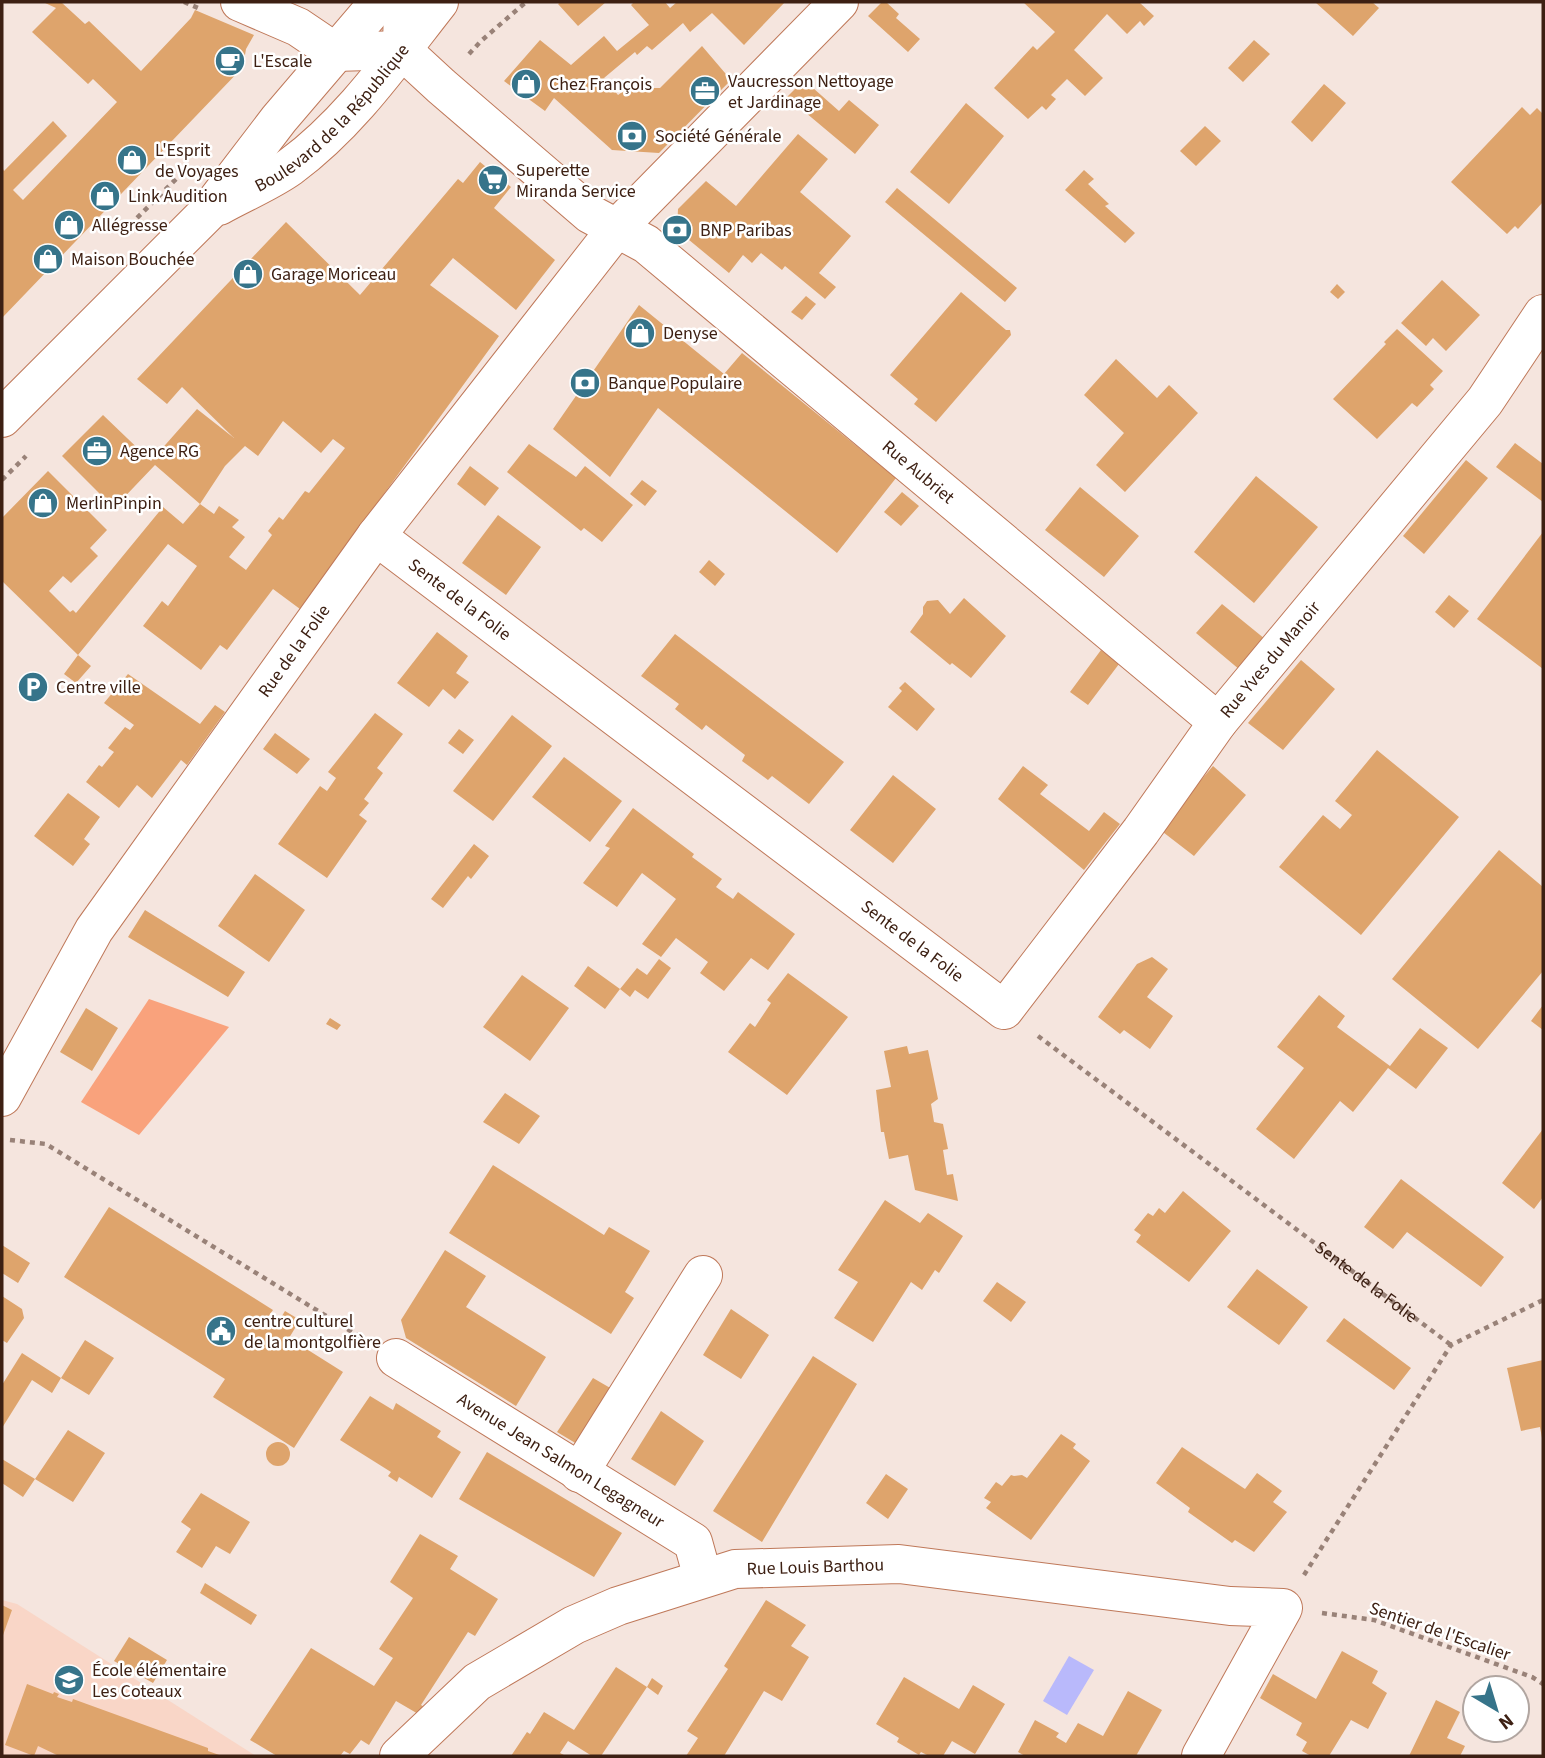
<svg xmlns="http://www.w3.org/2000/svg" width="1545" height="1758" font-family="'Source Sans 3',sans-serif">
  <style>
    .built { fill: #f9d6c7 }
    .green { fill: #f9a27c }
    .water { fill: #b9b9fb }
    .building { fill: #dea46c; fill-rule: evenodd }
    .lines { fill: none; stroke-linecap: round; stroke-linejoin: round }
    .minor-casing { stroke: #bf7859; stroke-width: 40 }
    .major-casing { stroke: #bf7859; stroke-width: 40 }
    .path { stroke: #998278; stroke-width: 4.5; stroke-dasharray: 5 5; stroke-linecap: butt }
    .minor { stroke: #fff; stroke-width: 38 }
    .major { stroke: #fff; stroke-width: 38 }
    .labels { text-anchor: middle; stroke-width: 5; stroke-linejoin: round; paint-order: stroke }
    .poi-label { font-size: 18px; fill: #3d2013; stroke: #fff; text-anchor: start }
    .street-label { font-size: 18px; fill: #3d2013; stroke: #fff }
  </style>
  <rect width="100%" height="100%" fill="#f5e5de"/>
  <path class="built" d="M2,1600l15,4 239,152h-254z"/>
  <path class="green" d="M149,999l80,28 -90,108 -58,-33z"/>
  <path class="water" d="M1069,1656l25,14 -27,45 -24,-14z"/>
  <path class="building" d="M43,2h18l24,22 4,-3 52,50 50,-53 4,-8 59,25 -8,14 -3,18 -241,251v-151l2,4 49,-50 14,15 -54,54 10,10 94,-98 -24,-23 -5,5 -56,-52 24,-24z
    M561,2h45l-28,24 -20,-22z
    M634,2h31l5,6 7,-6h108l-41,43 -32,-32 -22,19 -7,-9 -31,27 -5,-4 -10,9 -2,-3 -31,26 14,17 10,-7h32l42,-42 29,34 -72,73 -47,-3 -58,-52 -9,13 -41,-30 36,-41 31,25 33,-29 13,15 32,-26 -18,-20z
    M882,2h4l13,12 -3,4 24,21 -12,13 -40,-36z
    M1023,2h116l15,14 -10,10 -4,-5 -13,13 -20,-20 -33,36 29,28 -18,18 -18,-17 -16,16 5,4 -10,11 -4,-4 -14,13 -34,-31 39,-42 4,4 18,-18z
    M1315,2h57l7,6 -26,28z
    M1254,40l16,14 -27,28 -15,-14z
    M804,80l35,31 10,-11 30,25 -24,29 -68,-57z
    M1324,84l22,19 -34,39 -21,-20z
    M966,103l38,33 -55,68 -39,-32z
    M1522,107l8,8 7,-7 6,6v88l-25,27 -3,-3 -8,8 -56,-52z
    M1205,126l16,15 -25,25 -16,-15z
    M798,134l30,25 -28,33 51,44 -32,37 17,14 -11,12 -40,-33 -3,4 -21,-17 -9,10 -9,-8 -14,18 -52,-43 1,-21 28,-28 30,25z
    M480,162l31,25 -17,21 61,52 -39,50 -63,-52 -23,27 69,51 -199,273 -27,-20 -46,61 -7,-5 -19,25 -58,-44 19,-25 6,5 29,-40 -29,-22 -90,111 -76,-74v-63l46,-47 59,59 -17,18 8,8 -27,27 -8,-7 -14,15 21,21 3,-2 3,3 87,-106 20,17 17,-20 -45,-39 -41,43 -52,-52 41,-41 48,46 46,-52 37,29 -52,-51 -15,17 -30,-25 149,-157 74,73 98,-116 5,4zM283,421l38,32 12,-14 12,9 -36,45 -4,-2 -22,29 -4,-3 -11,14 4,4 -26,35 -17,-13 16,-20 -13,-10 7,-7 -20,-14 -5,8 -14,-10 25,-38 20,-20 13,10z
    M1084,170l10,9 -6,5 21,20 -4,2 30,27 -10,10 -60,-53z
    M897,188l120,100 -12,14 -120,-100z
    M1442,280l38,35 -34,36 -13,-13 -7,8 -25,-23z
    M1337,284l8,8 -7,7 -8,-7z
    M961,292l45,38h4l1,5 -75,87 -22,-18 4,-5 -28,-24z
    M806,296l10,8 -14,16 -11,-8z
    M639,305l85,69 18,-21 154,125 -59,75 -179,-145 -48,69 -57,-48z
    M1397,329l46,42 -13,14 4,4 -17,18 -5,-4 -35,36 -44,-40 53,-55 -2,-2z
    M1116,359l41,39 12,-13 29,28 -73,79 -29,-27 28,-32 -40,-38z
    M1515,443l28,21v38l-47,-35z
    M529,444l47,33 9,-11 48,39 -31,37 -18,-14 -3,3 -74,-59z
    M1466,460l22,18 -64,76 -21,-18z
    M470,466l29,22 -14,18 -28,-22z
    M1256,476l62,51 -64,76 -60,-51z
    M642,480l15,11 -12,15 -15,-12z
    M1080,487l59,49 -35,41 -59,-47z
    M902,492l17,14 -18,20 -17,-14z
    M498,515l43,32 -35,48 -44,-32z
    M1543,532v137l-66,-50z
    M709,560l16,14 -10,12 -16,-14z
    M1449,595l20,16 -15,17 -19,-16z
    M964,598l42,38 -35,42 -19,-15 -2,2 -40,-33 13,-18v-7l4,-6 11,-1 12,14z
    M1222,604l43,35 -25,31 -44,-37z
    M437,632l31,24 -12,17 13,9 -14,17 -12,-10 -14,18 -32,-24z
    M675,634l169,128 -35,42 -37,-28 -4,4 -26,-19 3,-6 -39,-30 -4,5 -27,-21 4,-5 -38,-28z
    M1101,650l18,14 -31,41 -18,-13z
    M78,655l13,11 -15,17 -12,-9z
    M1301,660l34,29 -52,61 -35,-27z
    M128,674l72,50 15,-19 10,7 -38,53 -6,-5 -29,38 -15,-13 -18,23 -33,-26 13,-17 3,2 12,-15 -6,-4 17,-21 5,3 4,-5 -30,-22z
    M905,682l30,27 -18,22 -29,-24 14,-16 -3,-3z
    M375,713l28,21 -26,34 6,5 -19,26 5,4 -10,12 8,6 -40,57 -49,-34 42,-58 7,5 9,-13 -8,-6z
    M512,715l40,31 -59,75 -40,-30z
    M459,729l15,11 -11,14 -15,-11z
    M275,733l35,26 -13,15 -34,-25z
    M1377,750l82,67 -98,118 -82,-68 44,-52 17,14 12,-14 -17,-14z
    M564,757l58,44 -32,41 -58,-45z
    M1023,766l25,19 -8,9 49,37 15,-19 16,12 -36,46 -86,-71z
    M1213,766l33,29 -52,61 -35,-27z
    M893,775l43,34 -43,54 -43,-33z
    M68,793l32,24 -16,22 6,5 -17,22 -39,-30z
    M633,808l61,46 -2,3 30,22 -6,8 17,12 5,-7 57,42 -27,36 -17,-12 -27,33 -24,-18 8,-11 -32,-24 -15,19 -19,-13 34,-45 -34,-26 -25,34 -34,-24 27,-35 -5,-2z
    M474,844l15,12 -18,23 -3,-3 -25,32 -12,-9z
    M1499,850l44,37v84l-65,78 -86,-70z
    M255,874l50,36 -36,52 -51,-36z
    M145,910l100,62 -17,25 -100,-60z
    M1152,957l16,12 -21,28 26,19 -23,33 -26,-19 -4,4 -22,-17 39,-53z
    M659,959l12,9 -23,31 -13,-9 -5,7 -10,-8 17,-21 10,7z
    M588,966l32,23 -15,20 -31,-23z
    M788,973l60,44 -61,78 -59,-43 22,-29 5,4 16,-24 -4,-3z
    M522,975l47,33 -39,53 -47,-34z
    M1319,995l26,21 -8,11 53,39 30,-38 28,20 -32,41 -28,-21 -35,44 -13,-11 -46,58 -38,-30 48,-61 -27,-21z
    M1543,1005v25l-12,-9z
    M86,1008l32,20 -26,43 -32,-19z
    M330,1018l11,7 -4,5 -11,-6z
    M907,1046l2,8 19,-4 10,49 -7,5 3,18 9,2 5,25 -5,1 4,25 6,-1 5,27 -43,-11 -7,-35 -19,4 -5,-27h-3l-5,-42 15,-3 -7,-36z
    M505,1093l35,23 -21,28 -36,-22z
    M1543,1129v68l-9,12 -32,-26z
    M493,1165l111,70 5,-8 41,24 -25,41 9,6 -23,36 -162,-101z
    M1401,1179l103,78 -23,30 -74,-55 -14,17 -29,-22z
    M1183,1191l48,40 -42,51 -53,-40 5,-7 -7,-5 14,-17 5,3 6,-8 6,5z
    M885,1200l35,23 8,-10 35,23 -24,37 -4,-3 -13,20 -11,-8 -38,60 -39,-24 24,-36 -20,-12z
    M109,1207l164,103 -9,12 10,7 11,-18 15,9 -11,18 54,34 -49,76 -81,-51 12,-18 -161,-102z
    M2,1245l28,18 -12,20 -16,-10z
    M445,1250l41,26 -20,31 80,50 -30,49 -110,-68 -5,-18z
    M1257,1269l51,38 -29,38 -52,-38z
    M997,1282l29,20 -15,20 -28,-21z
    M2,1296l20,13 2,9 -17,25 -5,-3z
    M731,1309l38,26 -28,44 -38,-24z
    M1344,1318l67,50 -17,22 -68,-49z
    M85,1340l29,18 -25,37 -28,-17z
    M22,1353l39,25 -9,15 -20,-13 -30,48v-43z
    M813,1356l44,28 -95,158 -49,-31z
    M1543,1360v78h-1l-2,-11 -19,4 -14,-63z
    M593,1378l19,11 -35,55 -20,-12z
    M370,1396l23,14 3,-7 45,28 -4,6 24,15 -29,46 -33,-21 -2,5 -9,-6 3,-4 -51,-32z
    M661,1411l43,30 -29,45 -44,-27z
    M68,1430l37,23 -32,49 -38,-23z
    M1061,1434l15,10 -3,4 17,13 -59,79 -45,-32 5,-6 -7,-4 12,-16 6,4 9,-11 3,1 8,-1 5,3z
    M266 1454a12 12 0 1 1 24 0a12 12 0 1 1-24 0Z
    M1182,1447l63,42 12,-16 25,18 -9,11 14,10 -33,40 -19,-12 -3,3 -44,-31 2,-4 -34,-25z
    M487,1452l135,81 -28,44 -135,-78z
    M2,1459l33,20 -12,18 -21,-14z
    M886,1474l22,15 -20,30 -22,-16z
    M201,1493l49,29 -20,32 -14,-8 -14,22 -26,-16 15,-23 -10,-7z
    M420,1534l38,22 -8,13 48,30 -23,37 -7,-4 -47,73 6,4 -7,6 -24,-14 -27,44 -8,-5 -11,14 -6,-3 -4,5h-63l-27,-16 61,-92 63,38 19,-28 -14,-9 34,-51 -23,-16z
    M205,1583l52,32 -6,10 -51,-32z
    M766,1600l40,25 -15,21 18,11 -27,44 -18,-10 -40,65h-38l12,-18 -11,-7 41,-62 -4,-3z
    M2,1605l10,5 -10,28z
    M129,1637l38,23 -14,23 -39,-22z
    M1342,1651l36,20 -6,12 15,10 -19,36 -17,-9 -22,36h-18l-9,-5 5,-9 -11,-7 6,-12 -42,-25 13,-24 43,25z
    M616,1667l31,20 -46,69h-9l-24,-15 -8,12 6,3h-55l16,-24 3,2 14,-22 30,18z
    M904,1677l55,32 14,-24 32,19 -30,50 -23,-13 -9,15h-14l-8,-4 -2,3 -22,-13 2,-4 -23,-14z
    M652,1678l11,8 -5,9 -11,-8z
    M27,1684l26,10 1,-2 5,2 -2,3 15,5 1,-3 135,49v3l14,5h-163l-21,-10 -4,10 -29,-11z
    M1128,1691l34,19 -26,46h-111l-7,-4 17,-32 24,13 -3,4 10,6 12,-20 25,13z
    M1436,1700l24,12 -13,26 18,8 -5,10h-51z"/>
  <g class="lines">
    <g class="minor-casing">
      <g id="minor">
        <path d="M240,2l58,25 37,25 67,-2"/>
        <path id="s2" d="M402,50l39,36 149,128 56,30 572,478"/>
        <path d="M402,50l1,-48"/>
        <path id="s3" d="M376,536l628,474 137,-179 77,-109 267,-321 58,-87"/>
        <path id="s4" d="M2,1097l92,-167 282,-394 241,-308 222,-226"/>
        <path id="s5" d="M396,1358l297,184 10,36"/>
        <path d="M579,1473l124,-198"/>
        <path id="s6" d="M399,1756l78,-74 97,-57 44,-19 117,-37 164,-5 331,42 53,2 -82,148"/>
      </g>
    </g>
    <g class="major-casing">
      <g id="major">
        <path id="s7" d="M219,206c23,-13 50,-24 71,-39 60,-44 104,-108 149,-165"/>
        <path d="M2,418l206,-206 71,-93 100,-117"/>
      </g>
    </g>
    <g class="path">
      <path d="M184,2l14,6"/>
      <path d="M469,54l12,-13 45,-39"/>
      <path d="M130,225l51,-51"/>
      <path d="M2,480l24,-24"/>
      <path id="s1" d="M1038,1036l413,309"/>
      <path d="M10,1140l36,4 316,194"/>
      <path d="M1304,1575l147,-230 92,-45"/>
      <path d="M1322,1613l52,7 158,57 11,7"/>
    </g>
    <use href="#minor" class="minor"/>
    <use href="#major" class="major"/>
  </g>
  <defs>
    <g id="cafe-disc" transform="scale(1.575)"><circle r="9.5" fill="#36748a" stroke="#fff"/><path d="M-5.5-4.5H6V0H3Q3 3.5 0 3.5H-2.5Q-5.5 3.5-5.5 0ZM3-3.2v2h1.7v-2ZM-6 4.5H4V6H-6Z" fill="#fff"/></g>
    <g id="shop-disc" transform="scale(1.575)"><circle r="9.5" fill="#36748a" stroke="#fff"/><path d="M-5-2.5h2.3a2.7 3.5 0 0 1 5.4 0H5L5.5 6h-11ZM-1.5-2.5h3a1.5 2.3 0 0 0-3 0Z" fill="#fff"/></g>
    <g id="office-disc" transform="scale(1.575)"><circle r="9.5" fill="#36748a" stroke="#fff"/><path d="M-6-3h4V-5.5h4V-3h4V5H-6ZM-1-4.5V-3h2v-1.5ZM-6 0V1H6V0Z" fill="#fff"/></g>
    <g id="bank-disc" transform="scale(1.575)"><circle r="9.5" fill="#36748a" stroke="#fff"/><path d="M-6-4H6V4H-6ZM0-2.3a2.3 2.3 0 1 0 0 4.6a2.3 2.3 0 1 0 0-4.6Z" fill="#fff"/></g>
    <g id="supermarket-disc" transform="scale(1.575)"><circle r="9.5" fill="#36748a" stroke="#fff"/><path d="M-6-5.5h2.5l.6 2H6L4.5 2H-2.5L-4.4-4H-6ZM-1.5 3.2a1.3 1.3 0 1 0 .1 0ZM3 3.2a1.3 1.3 0 1 0 .1 0Z" fill="#fff"/></g>
    <g id="parking-disc" transform="scale(1.575)"><circle r="9.5" fill="#36748a" stroke="#fff"/><path d="M-3.5-5.5H1a3.5 3.5 0 0 1 0 7H-1V5.5H-3.5ZM-1-3.4V-.6H.8a1.4 1.4 0 0 0 0-2.8Z" fill="#fff"/></g>
    <g id="civic-disc" transform="scale(1.575)"><circle r="9.5" fill="#36748a" stroke="#fff"/><path d="M-.6-6.5H3V-4.5H.6V-3L4-1V1h2V6H-6V1h2V-1L-.6-3ZM-1.2 2.5V6h2.4V2.5Z" fill="#fff"/></g>
    <g id="school-disc" transform="scale(1.575)"><circle r="9.5" fill="#36748a" stroke="#fff"/><path d="M0-5L7-2L0 1L-7-2ZM-4 1L0 2.5L4 1V4Q0 6-4 4Z" fill="#fff"/></g>
  </defs>
  <g fill-rule="evenodd">
    <use href="#cafe-disc" x="230" y="61"/>
    <use href="#shop-disc" x="526" y="84"/>
    <use href="#office-disc" x="705" y="91"/>
    <use href="#bank-disc" x="632" y="136"/>
    <use href="#shop-disc" x="132" y="160"/>
    <use href="#supermarket-disc" x="493" y="180"/>
    <use href="#shop-disc" x="105" y="196"/>
    <use href="#shop-disc" x="69" y="225"/>
    <use href="#bank-disc" x="677" y="230"/>
    <use href="#shop-disc" x="48" y="259"/>
    <use href="#shop-disc" x="248" y="274"/>
    <use href="#shop-disc" x="640" y="333"/>
    <use href="#bank-disc" x="585" y="383"/>
    <use href="#office-disc" x="97" y="451"/>
    <use href="#shop-disc" x="43" y="503"/>
    <use href="#parking-disc" x="33" y="687"/>
    <use href="#civic-disc" x="221" y="1331"/>
    <use href="#school-disc" x="69" y="1680"/>
  </g>
  <g class="labels">
    <g class="poi-label">
      <text x="253" y="67">L'Escale</text>
      <text x="728" y="87">Vaucresson Nettoyage<tspan x="728" dy="21">et Jardinage</tspan></text>
      <text x="549" y="90">Chez François</text>
      <text x="655" y="142">Société Générale</text>
      <text x="155" y="156">L'Esprit<tspan x="155" dy="21">de Voyages</tspan></text>
      <text x="516" y="176">Superette<tspan x="516" dy="21">Miranda Service</tspan></text>
      <text x="128" y="202">Link Audition</text>
      <text x="92" y="231">Allégresse</text>
      <text x="700" y="236">BNP Paribas</text>
      <text x="71" y="265">Maison Bouchée</text>
      <text x="271" y="280">Garage Moriceau</text>
      <text x="663" y="339">Denyse</text>
      <text x="608" y="389">Banque Populaire</text>
      <text x="120" y="457">Agence RG</text>
      <text x="66" y="509">MerlinPinpin</text>
      <text x="56" y="693">Centre ville</text>
      <text x="244" y="1327">centre culturel<tspan x="244" dy="21">de la montgolfière</tspan></text>
      <text x="92" y="1676">École élémentaire<tspan x="92" dy="21">Les Coteaux</tspan></text>
    </g>
    <g class="street-label">
      <text dy="6" stroke="none"><textPath href="#s7" startOffset="145">Boulevard de la République</textPath></text>
      <text dy="6" stroke="none"><textPath href="#s2" startOffset="668">Rue Aubriet</textPath></text>
      <text dy="6" stroke="none"><textPath href="#s3" startOffset="105">Sente de la Folie</textPath></text>
      <text dy="6" stroke="none"><textPath href="#s4" startOffset="534">Rue de la Folie</textPath></text>
      <text dy="6" stroke="none"><textPath href="#s3" startOffset="1227">Rue Yves du Manoir</textPath></text>
      <text dy="6" stroke="none"><textPath href="#s3" startOffset="672">Sente de la Folie</textPath></text>
      <text dy="6" stroke="none"><textPath href="#s1" startOffset="410">Sente de la Folie</textPath></text>
      <text dy="6" stroke="none"><textPath href="#s5" startOffset="194">Avenue Jean Salmon Legagneur</textPath></text>
      <text dy="6" stroke="none"><textPath href="#s6" startOffset="471">Rue Louis Barthou</textPath></text>
      <text transform="translate(1440 1631) rotate(19)" y="6">Sentier de l'Escalier</text>
    </g>
  </g>
  <rect width="1545" height="1758" fill="none" stroke="#3d2013" stroke-width="7"/>
  <g transform="translate(1496 1709) rotate(142)"><circle r="33" fill="#ffffff" stroke="#b1a6a1" stroke-width="2"/>
  <path d="M0-5L12 26L0 18L-12 26Z" fill="#36748a"/>
  <text y="-10" font-size="19" font-weight="bold" text-anchor="middle" fill="#3d2013">N</text>
  </g>
</svg>
